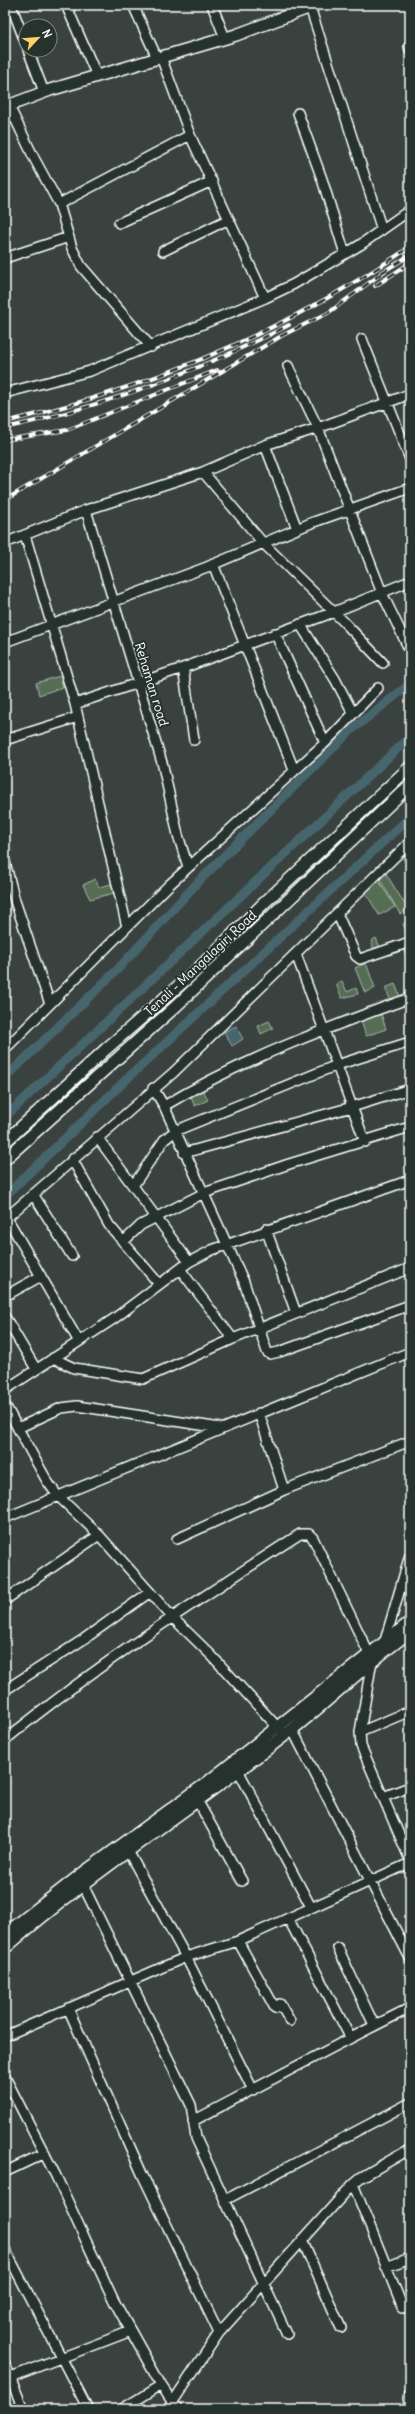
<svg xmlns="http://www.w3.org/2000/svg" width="415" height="2414" font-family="Delius,sans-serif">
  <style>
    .green { fill: #546d53; stroke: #aab6a9 }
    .water { fill: #47656d; stroke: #91a3a7 }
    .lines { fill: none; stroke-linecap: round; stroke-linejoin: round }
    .canal { stroke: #47656d; stroke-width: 9 }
    .minor-casing { stroke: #fff; stroke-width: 12 }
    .major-casing { stroke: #fff; stroke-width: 14 }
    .minor { stroke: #26332d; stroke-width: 9 }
    .major { stroke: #26332d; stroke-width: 11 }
    .rail-casing { stroke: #fff; stroke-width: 4 }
    .rail { stroke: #26332d; stroke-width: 2.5; stroke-dasharray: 8; stroke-linecap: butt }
    .labels { text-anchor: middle; stroke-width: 4; stroke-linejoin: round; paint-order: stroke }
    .street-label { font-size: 13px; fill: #fff; stroke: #26332d }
  </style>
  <rect width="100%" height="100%" fill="#3a4240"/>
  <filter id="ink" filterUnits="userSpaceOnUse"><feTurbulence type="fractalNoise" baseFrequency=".025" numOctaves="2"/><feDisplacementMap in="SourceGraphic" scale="8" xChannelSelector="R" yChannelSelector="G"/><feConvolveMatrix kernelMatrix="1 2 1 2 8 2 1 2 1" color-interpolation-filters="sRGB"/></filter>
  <g filter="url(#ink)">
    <path class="green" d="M60,676l3,11 -24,8 -3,-12z
      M408,851l2,3v15l-9,-13z
      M385,872l19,31 6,-3v8l-10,6 -22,-38z
      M95,879l4,8 12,-3 3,9 -24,6 -7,-14z
      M379,881l16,26 -16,8 -15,-25z
      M410,920v20l-7,-16z
      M376,938l5,12 -6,3 -4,-12z
      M410,945v18h-1l-6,-14z
      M366,963l9,25 -10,5 -10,-25z
      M342,981l5,11 9,-4 2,6 -16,4 -6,-14z
      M395,984l6,15 -9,4 -7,-15z
      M381,1014l5,15 -20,7 -5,-15z
      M269,1021l4,7 -12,6 -3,-8z
      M203,1090l5,10 -13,6 -5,-10z"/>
    <path class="water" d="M236,1026l7,13 -11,7 -8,-14z"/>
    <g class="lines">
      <path class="canal" d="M5,1078l112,-108 81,-88 151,-150 61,-48
        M5,1117l405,-380
        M5,1196l124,-119 281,-260"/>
      <g class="minor-casing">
        <path id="minor" d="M11,5l15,39
          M66,5l31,71
          M133,5l24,53
          M212,5l13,33
          M287,5l4,11
          M310,7l72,223
          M409,46l1,4
          M28,50l16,42
          M161,57l29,78 75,163
          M9,106l25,52 25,46 13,44 9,18 70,81
          M298,113l24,66 23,75
          M59,204l131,-69
          M119,223l93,-42
          M163,251l66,-32
          M5,258l64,-21
          M362,339l48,120
          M5,393l85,-22 175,-73 29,-14 66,-39 50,-35
          M410,394l-92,34 64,165 28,58
          M265,445l32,84
          M203,472l60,71 81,79 39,41
          M86,510l77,256 15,69 10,32
          M25,535l50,169 52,223
          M5,543l81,-33 117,-38 62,-27 53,-17 -30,-62
          M213,564l81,206
          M300,624l35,55 18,34
          M275,633l50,110
          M5,642l202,-75 104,-44 99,-35
          M183,668l11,72
          M75,704l108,-36 151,-56 76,-31
          M5,740l73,-23
          M5,862l10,39 35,103
          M337,913l19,43 4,3 50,-17
          M296,954l69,188
          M5,1049l164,-164 156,-142 53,-55
          M153,1088l11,18 80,176 23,70 3,2 9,-2 131,-47
          M164,1106c77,-46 162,-78 246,-108
          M97,1137l92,125
          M184,1153l168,-46 58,-18
          M72,1159l37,66 50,59
          M133,1186l31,-46 11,-9 162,-66 73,-23
          M33,1194l39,62
          M7,1218l71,122
          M5,1219l169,-147 236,-230
          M266,1229l30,84
          M123,1242l18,-17 63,-32 85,-29 121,-37
          M180,1269l53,70
          M5,1296l36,-20
          M5,1317l31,52
          M53,1358l21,10 69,11 90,-40 177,-71
          M5,1390l110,-72 74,-56 23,-12 198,-70
          M5,1405l42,76 10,14 42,40 73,82 40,39 70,76
          M259,1413l25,77
          M18,1428l43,-20 16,-2 143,22
          M5,1518l405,-166
          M177,1539l107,-49 126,-49
          M5,1600l94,-65
          M384,1644l26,-89
          M5,1690l79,-51 66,-47
          M292,1729l118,229
          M360,1732l50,-21
          M5,1740c93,-76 194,-141 295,-206h9l4,4 59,122 -12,72 1,14 49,114
          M238,1770l73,137
          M383,1797l27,-10
          M197,1800l45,81
          M128,1851l58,106 67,133
          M83,1885l108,220 5,33 91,196
          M288,1918l62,119
          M238,1941l37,67 5,-4 10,17
          M338,1948l36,77
          M68,2008l75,168 76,157
          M5,2036l181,-79 52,-16 172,-78
          M5,2077l51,99 58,125 47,84 16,24
          M193,2121c73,-38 144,-77 217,-113
          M5,2172l40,-19
          M353,2184l50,124
          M225,2200l185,-97
          M302,2240l39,88
          M5,2249l83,160
          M386,2267l24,-9
          M5,2364l18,45
          M11,2377l120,-46
          M122,2409l39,-24
          M168,2409l51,-76 134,-149 7,-6 50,-29
          M410,2409l-2,-11 2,-4"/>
      </g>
      <g class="major-casing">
        <path id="major" d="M5,107l45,-17 186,-55 80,-30
          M5,1142l101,-93 93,-81 64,-64 147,-137
          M5,1159l170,-152 235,-222
          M5,1934l74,-58 125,-91 206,-163
          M5,1948c88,-77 187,-140 279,-212 43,-33 81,-72 126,-104"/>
      </g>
      <use href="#minor" class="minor"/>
      <use href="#major" class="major"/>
      <g class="rail-casing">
        <path id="rail" d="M381,273l29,-18
          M375,286l35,-23
          M5,422c145,-34 281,-91 405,-175
          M5,428c101,-22 192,-56 284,-103
          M5,440l62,-10 150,-60
          M5,500l278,-165 45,-22 57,-42"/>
      </g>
      <use href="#rail" class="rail"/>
    </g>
  </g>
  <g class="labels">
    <g class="street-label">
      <text transform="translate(152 684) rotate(73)" y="5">Rehaman road</text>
      <text transform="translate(200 963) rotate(-43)" y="5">Tenali - Mangalagiri Road</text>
    </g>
  </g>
  <rect width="415" height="2414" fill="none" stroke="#26332d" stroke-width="20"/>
  <rect x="10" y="10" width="395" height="2394" fill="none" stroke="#fff" stroke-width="1.5" filter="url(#ink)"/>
  <g transform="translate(38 38) rotate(64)"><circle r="19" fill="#26332d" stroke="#7d8581"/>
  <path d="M0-3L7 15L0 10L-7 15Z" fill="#ffd166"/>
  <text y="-6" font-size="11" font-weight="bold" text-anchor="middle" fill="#ffffff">N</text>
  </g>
</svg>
